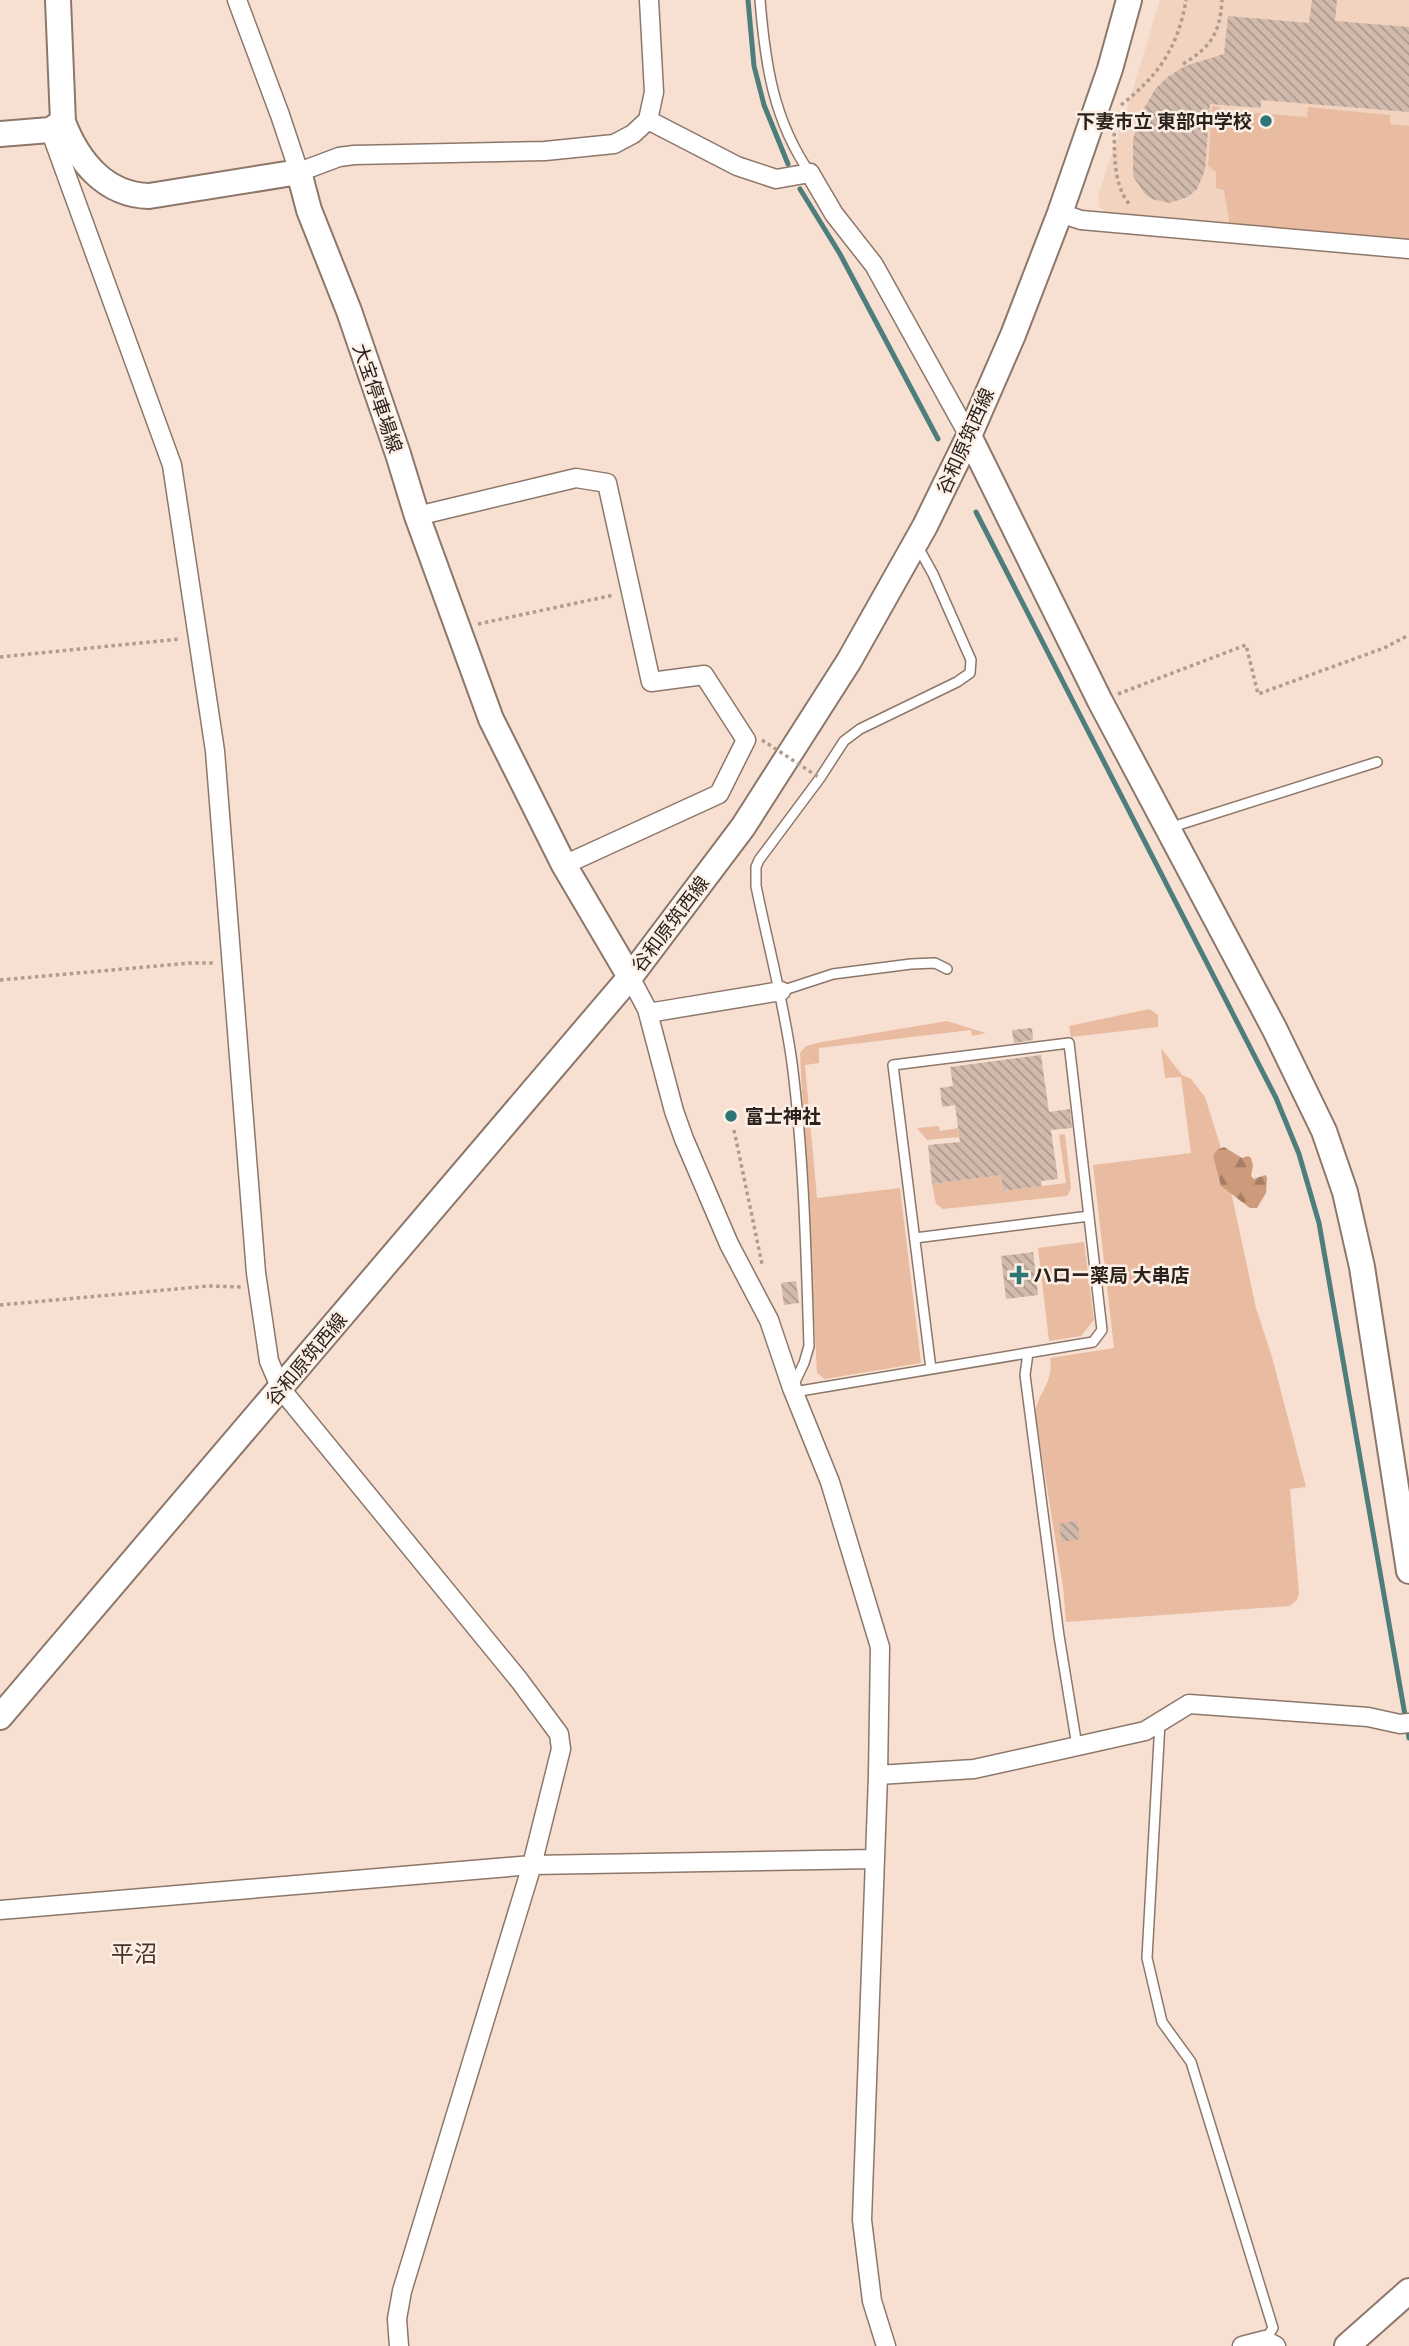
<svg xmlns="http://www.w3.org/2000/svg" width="1409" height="2346" font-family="'Fira Sans','Noto Sans JP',sans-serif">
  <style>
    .built { fill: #f1d3c0 }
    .green { fill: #e9bca1 }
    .forest { fill: url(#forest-firs) }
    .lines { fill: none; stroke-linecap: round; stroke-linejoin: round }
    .stream { stroke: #4e7e7c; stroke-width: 5 }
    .building { fill: url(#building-back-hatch) }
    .lane-casing { stroke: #8c776a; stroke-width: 12 }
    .street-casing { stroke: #8c776a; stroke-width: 21 }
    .secondary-casing { stroke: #8c776a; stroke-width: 28 }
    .path { stroke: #ae9c91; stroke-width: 3.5; stroke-dasharray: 3.5 3.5; stroke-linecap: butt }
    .lane { stroke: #fff; stroke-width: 9 }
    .street { stroke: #fff; stroke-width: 18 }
    .secondary { stroke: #fff; stroke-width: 24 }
    .path-bridge { stroke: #ae9c91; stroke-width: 3.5; stroke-dasharray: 3.5 3.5; stroke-linecap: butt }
    .poi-dot { fill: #2c7676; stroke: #fdefe6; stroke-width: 2.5 }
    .labels { text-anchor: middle; stroke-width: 5; stroke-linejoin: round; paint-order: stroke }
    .poi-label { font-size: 19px; font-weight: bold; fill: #2b221d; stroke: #fdefe6; text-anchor: start }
    .street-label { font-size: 19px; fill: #2b221d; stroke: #fdefe6 }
    .quarter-label { font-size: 23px; fill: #443227; stroke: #fdefe6 }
  </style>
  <defs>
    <pattern id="forest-firs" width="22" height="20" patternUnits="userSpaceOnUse" patternTransform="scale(1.75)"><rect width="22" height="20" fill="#cc9b7c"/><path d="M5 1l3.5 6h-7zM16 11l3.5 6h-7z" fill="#a67e65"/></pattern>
    <pattern id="building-back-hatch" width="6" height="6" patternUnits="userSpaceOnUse" patternTransform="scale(1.75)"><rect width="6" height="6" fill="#d1baac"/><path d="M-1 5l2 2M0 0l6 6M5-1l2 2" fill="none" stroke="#aa978b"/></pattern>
  </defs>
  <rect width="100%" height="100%" fill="#f7e0d1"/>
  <path class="built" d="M1160,0h249v241l-297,-25 -12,-8 -2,-11 4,-14 25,-74z"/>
  <path class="green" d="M1212,106l8,1v3l87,7 1,-10 82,8v9l19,2v115l-179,-15 -6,-36 -8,-2v-16l-8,-6z
    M1149,1009l9,6v12l-87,10 -2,-11z
    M947,1021l39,12 -14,3 -1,-6 -152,18v15l-14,2 12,133 83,-10 21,175 -96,16 -8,-6 -17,-320 6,-7 16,-4z
    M1161,1048l21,27 9,4 14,18 18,57 33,154 16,49 34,130 -16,2 9,104 -2,7 -7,6 -224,16 -3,-35 -28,-174c4,-22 19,-31 15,-55l64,-10 -21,-183 98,-12 -10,-76 -16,1z
    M939,1126l1,5 18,-3 1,9 -32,3 -10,-12z
    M1065,1134l6,55 -4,7 -124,13 -7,-5 -4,-20 69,-9 2,16 63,-8 -7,-48z
    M1084,1242l10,78 -13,16 -32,5 -11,-93z"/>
  <path class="forest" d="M1224,1147l18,11 6,-2 3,2 2,8 -2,10 3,3 11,-4 2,2 -1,16 -9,15h-7l-29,-22 -8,-30 4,-6z"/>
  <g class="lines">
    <path class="stream" d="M748,0l6,66 10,39 24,59
      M800,189l40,65 98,185
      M976,512l300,586 23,56 20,69 90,515"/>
  </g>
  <path class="building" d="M1312,0h25l-2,21 74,6v85l-148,-12v8l-51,-4 -5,66 -8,19 -9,8 -19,6 -17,-4 -7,-5 -12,-18v-36l7,-25 16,-27 13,-12 16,-10 39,-12 4,-38 81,7z
    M1032,1028l1,12 -19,3 -2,-13z
    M1041,1055l8,57 21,-3 2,19 -21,2 7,49 -17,2 1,5 -39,5 -2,-16 -69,9 -4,-39 32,-3 -5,-37 -13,2 -2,-19 13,-2 -3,-19z
    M1033,1252l5,43 -32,4 -5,-43z
    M796,1281l3,22 -15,2 -3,-22z
    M1077,1521l3,18 -18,3 -3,-18z"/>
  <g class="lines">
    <g class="lane-casing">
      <path id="lane" d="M760,0c5,62 13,120 50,173
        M1169,828l208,-66
        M781,991l52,-17 78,-10 24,-1 12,6
        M915,1238l174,-22
        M1028,1353l-3,22 34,261 18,110
        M793,1386l11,-23 5,-17c-3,-94 -5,-189 -17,-283 -8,-60 -24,-118 -36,-177v-19l3,-7 61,-82 24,-37 16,-12 97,-47 13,-9 1,-13 -38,-86 -15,-27
        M794,1392l299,-50 9,-12 -33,-287 -176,22 38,304
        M1160,1722l-13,236 15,64 29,40 82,266 -8,12"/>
    </g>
    <g class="street-casing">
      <path id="street" d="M237,0l43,115 19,57 40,-15 15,-2 191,-4 69,-7 19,-10 15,-14 6,-28 -5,-92
        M648,120l89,46 39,13 34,-6 24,41 40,51 95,171
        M50,130l122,335 43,286 41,522 13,88 12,28 238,291 40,54 2,15 -29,116 -130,426 -5,28 2,27
        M1060,213l21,7 328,29
        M417,516l159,-38 31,5 44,199 53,-7 42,65 -27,54 -155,71
        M630,977l17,32 27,102 10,28 45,105 40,76 23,68 38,94 50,165 -2,128 -16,445 10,81 14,45
        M648,1013l133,-22
        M878,1775l96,-6 171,-38 44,-27 179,13 32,7 9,-1
        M0,1910l532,-45 342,-6
        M1242,2346l23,-6 11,6"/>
    </g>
    <g class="secondary-casing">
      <path id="secondary" d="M58,0l5,122c15,39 42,73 86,74l150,-24 10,38 40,101 49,143 19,62 74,203 73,146 66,112
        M0,134l50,-4 13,-8
        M969,436l131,265 174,327 50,103 21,61 17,75 47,304
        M0,1717l630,-740 113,-150 106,-166 76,-135 44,-90 44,-101 47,-122 50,-144 19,-69
        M1347,2346l62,-55"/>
    </g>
    <path class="path" d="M1183,64c28,-17 37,-31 39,-64
      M1121,105c37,-29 57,-57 65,-105
      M1114,126c1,27 -2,59 17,80
      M478,624l136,-29
      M0,657l180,-18
      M1118,694l128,-49 12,49 126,-46 25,-13
      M0,980l190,-17h24
      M734,1130l28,134
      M0,1305l209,-19 33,1"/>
    <use href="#lane" class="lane"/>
    <use href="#street" class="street"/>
    <use href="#secondary" class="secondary"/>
    <path class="path-bridge" d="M762,740l58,38"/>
  </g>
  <g class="poi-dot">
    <circle cx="1266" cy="121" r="7"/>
    <circle cx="731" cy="1116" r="7"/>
    <path d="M1015.5 1264.5h7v7h7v7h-7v7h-7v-7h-7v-7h7z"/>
  </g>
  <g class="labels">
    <g class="poi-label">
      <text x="1252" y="128" text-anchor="end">下妻市立 東部中学校</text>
      <text x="745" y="1123">富士神社</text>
      <text x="1033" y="1282">ハロー薬局 大串店</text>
    </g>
    <g class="street-label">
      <text transform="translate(378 398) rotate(71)" y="7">大宝停車場線</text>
      <text transform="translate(965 441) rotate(-66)" y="7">谷和原筑西線</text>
      <text transform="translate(670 924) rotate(-53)" y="7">谷和原筑西線</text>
      <text transform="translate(306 1359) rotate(-50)" y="7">谷和原筑西線</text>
    </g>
    <g class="quarter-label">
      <text x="134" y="1962">平沼</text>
    </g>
  </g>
</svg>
